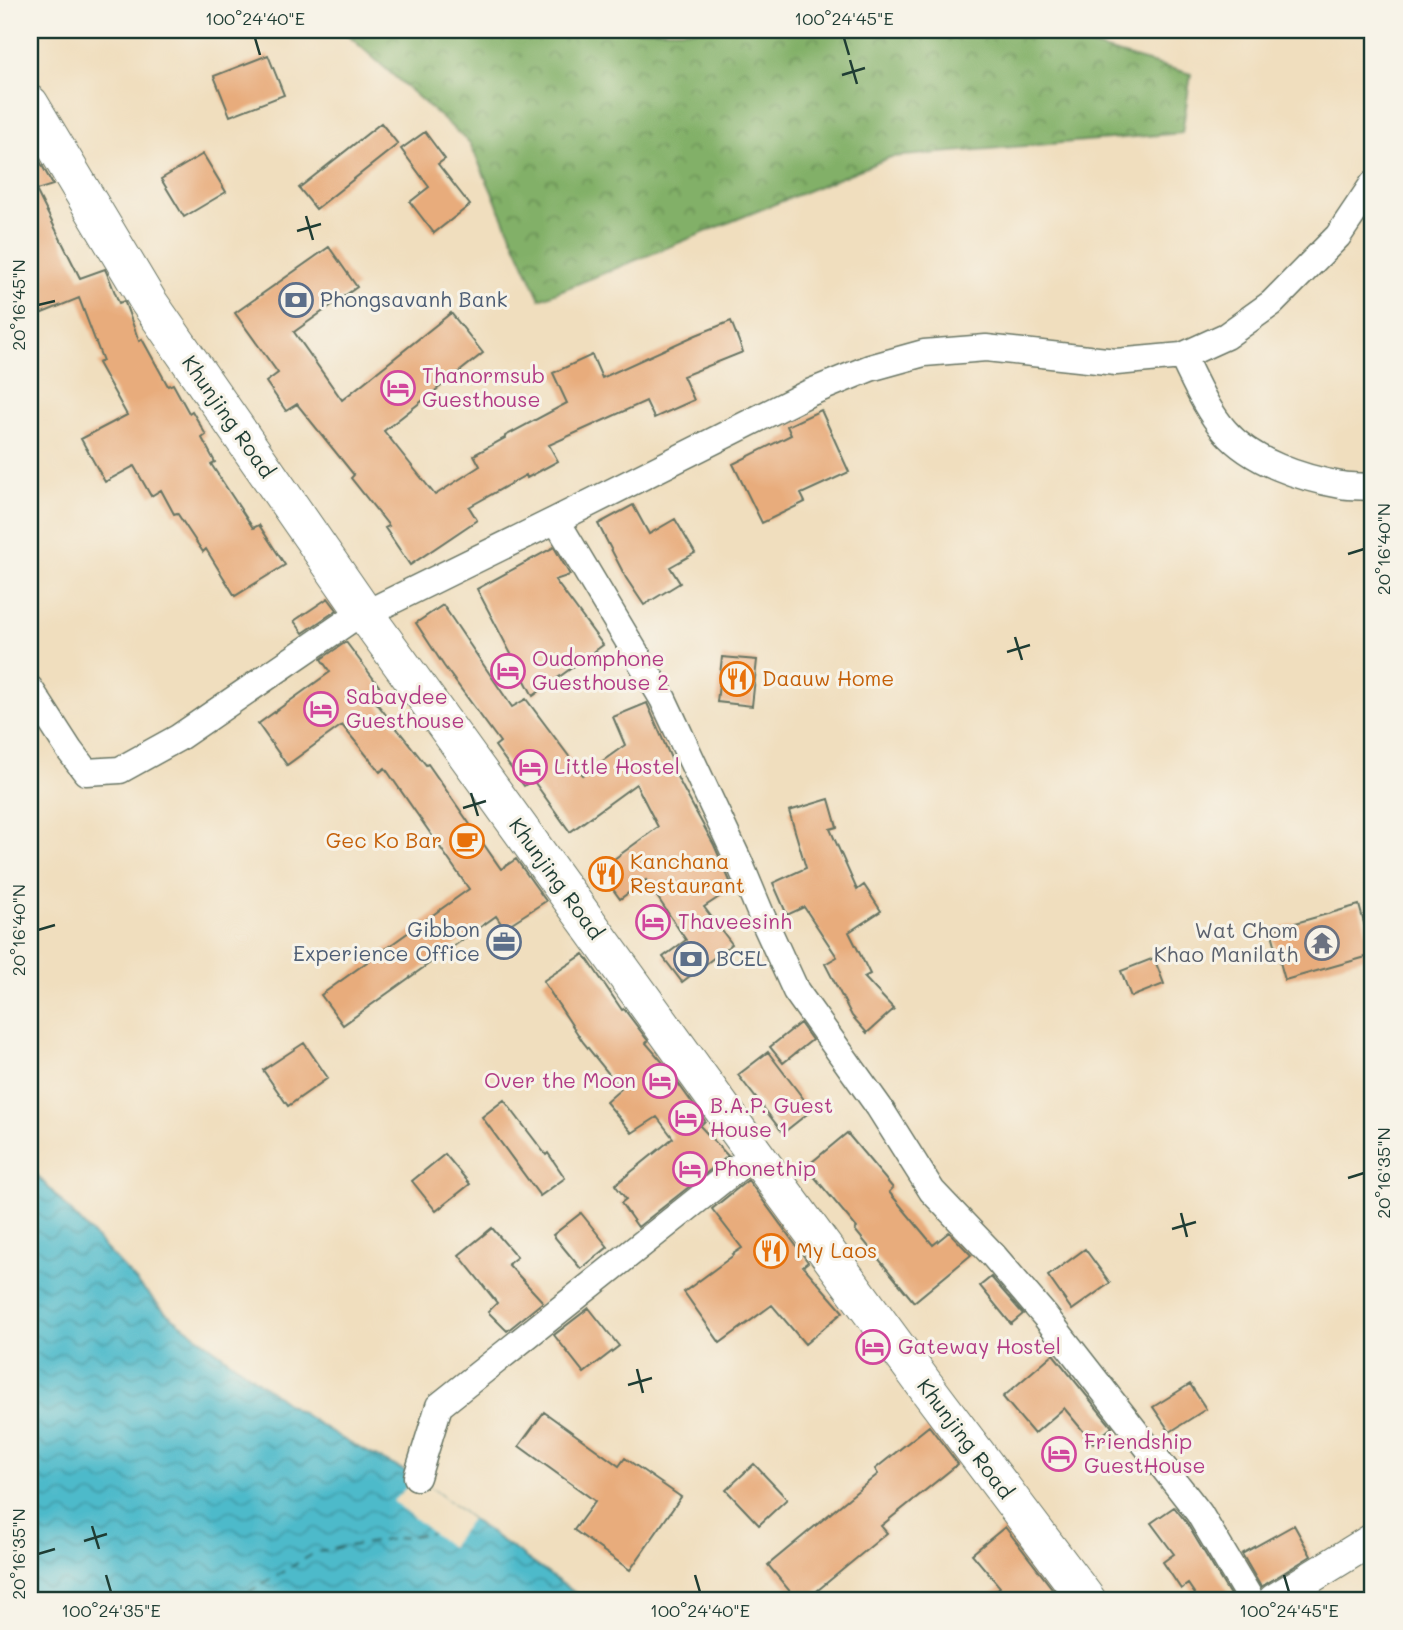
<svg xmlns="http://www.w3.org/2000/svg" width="1403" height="1630" font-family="Mali,sans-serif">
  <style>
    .forest { fill: url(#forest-crowns); stroke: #50764e; stroke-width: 2 }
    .water { fill: url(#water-waves); stroke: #367c7f; stroke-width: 2 }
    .pier { fill: #f0debe }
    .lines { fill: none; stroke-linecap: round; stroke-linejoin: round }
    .ferry { stroke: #2b5c5a; stroke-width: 2; stroke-dasharray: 9 7; stroke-linecap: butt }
    .building { fill: #e8ac7b }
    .minor-casing { stroke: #687564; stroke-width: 29 }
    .tertiary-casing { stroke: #687564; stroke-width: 34 }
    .secondary-casing { stroke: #687564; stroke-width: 39 }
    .minor { stroke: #fff; stroke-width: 26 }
    .tertiary { stroke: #fff; stroke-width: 32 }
    .secondary { stroke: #fff; stroke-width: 37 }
    .ticks { fill: none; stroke: #1f3d34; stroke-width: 2.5 }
    .labels { text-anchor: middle; stroke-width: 6; stroke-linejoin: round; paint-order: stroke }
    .service-label { font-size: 21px; fill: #4e5e75; stroke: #f7f3e8; text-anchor: start }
    .hotel-label { font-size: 21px; fill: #b23c85; stroke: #f7f3e8; text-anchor: start }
    .street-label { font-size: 21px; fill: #1f3d34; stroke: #f7f3e8 }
    .food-label { font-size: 21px; fill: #c56008; stroke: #f7f3e8; text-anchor: start }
    .worship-label { font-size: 21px; fill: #5b616d; stroke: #f7f3e8; text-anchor: end }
    .neatline { fill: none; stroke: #1f3d34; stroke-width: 2.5 }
    .ticks-label { font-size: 18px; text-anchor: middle; fill: #1f3d34 }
  </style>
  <defs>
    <pattern id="forest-crowns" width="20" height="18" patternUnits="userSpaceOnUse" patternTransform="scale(1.75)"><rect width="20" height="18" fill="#82b068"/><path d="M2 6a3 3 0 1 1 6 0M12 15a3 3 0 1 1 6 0" fill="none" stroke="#6a9056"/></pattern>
    <pattern id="water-waves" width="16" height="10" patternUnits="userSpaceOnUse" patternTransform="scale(1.75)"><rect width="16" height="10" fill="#4ebaca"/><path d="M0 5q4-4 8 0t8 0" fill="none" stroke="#4098a5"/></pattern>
  </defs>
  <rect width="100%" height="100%" fill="#f7f3e8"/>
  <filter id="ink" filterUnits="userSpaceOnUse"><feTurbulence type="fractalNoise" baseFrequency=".0143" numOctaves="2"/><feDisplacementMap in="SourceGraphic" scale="14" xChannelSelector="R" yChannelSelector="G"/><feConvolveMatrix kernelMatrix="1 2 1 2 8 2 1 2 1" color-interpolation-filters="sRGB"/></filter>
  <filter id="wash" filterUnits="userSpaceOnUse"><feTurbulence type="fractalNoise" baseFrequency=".00686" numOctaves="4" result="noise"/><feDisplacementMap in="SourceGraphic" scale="28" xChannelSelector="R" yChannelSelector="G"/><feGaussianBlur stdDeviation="1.57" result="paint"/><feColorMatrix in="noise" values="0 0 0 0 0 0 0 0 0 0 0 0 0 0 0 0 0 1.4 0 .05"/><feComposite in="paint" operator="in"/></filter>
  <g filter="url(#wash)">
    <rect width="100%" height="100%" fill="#f0debe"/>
    <path class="forest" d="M342,30h693l156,44 -9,59 -291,24 -351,142 -70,-156z"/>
    <path class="water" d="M30,1168l135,144 127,95 57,36 68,34 54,42 114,81h-555z"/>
    <path class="pier" d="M417,1477l54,42 -21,28 -57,-46z"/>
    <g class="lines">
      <path class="ferry" d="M235,1600l83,-49 113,-18"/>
    </g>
    <g id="blocks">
      <path class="building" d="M268,55l16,40 -54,21 -16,-40z
        M381,123l17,21 -82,65 -17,-21z
        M425,132l20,27 -7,5 32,41 -36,28 -24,-31 19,-15 -28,-38z
        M30,144l23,41 -17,5 44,88 25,-9 4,9 10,25 5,-2 1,2 14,38 3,-2 26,47 5,-2 16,29 3,-2 14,24 -4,3 13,24 -4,2 42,64 6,-3 26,40 -50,31 -29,-47 -3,3 -26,-39 -3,1 -13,-24 -10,6 -17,-30 -29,16 -24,-43 46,-24 -29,-52 5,-2 -24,-63 -49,20z
        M203,154l23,38 -42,25 -23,-38z
        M329,247l28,40 -63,45 48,68 109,-87 32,40 -99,78 51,64 45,-29 -6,-11 31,-17v-2l62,-33 -14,-30 39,-18 10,23 94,-43 35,-14 12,31 -60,24 11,24 -40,18 -8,-17 -97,44 9,16 -31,17 -1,-3 -57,32 8,13 -67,45 -25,-37 4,-2 -38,-48 3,-3 -57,-71 -11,7 -20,-29 12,-9 -43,-60z
        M821,410l28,62 -48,22 4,8 -43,21 -29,-59 58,-29 -4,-9z
        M633,505l16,29 26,-15 20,34 -25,14 10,16 -36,22 -18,-27 -28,-54z
        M554,547l16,28 -15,5 48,65 -70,51 -56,-107z
        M328,598l9,12 -34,23 -9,-12z
        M443,605l69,102 14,-8 57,76 42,-30 -12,-28 34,-14 26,60 -3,1 44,81 19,43 -29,19 28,37 -50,38 -19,-25 23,-17 -40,-60 -26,19 -21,-29 59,-43 -22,-43 -66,48 -37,-52 -9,6 -29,-40 5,-4 -56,-76 -28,-43z
        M346,642l39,52 -10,7 51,64 2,-1 73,105 15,-10 30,42 -42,27 -8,-12 -153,109 -22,-30 148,-106 -84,-121 -5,4 -38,-47 -55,40 -29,-41 72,-52 -9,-13z
        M722,657l35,3 -5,46 -35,-4z
        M829,799l8,28 -7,2 27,61 7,-5 17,26 -32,21 21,42 -6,3 30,32 -27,24 -15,-17 -27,-52 12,-7 -33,-50 -17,8 -14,-32 33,-15 -17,-57z
        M1359,905l14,50 -88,25 -14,-50z
        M584,954l38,56 2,-1 24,32 -2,2 19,22 40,56 -5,5 28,30 -90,71 -17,-24 5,-4 -11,-14 58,-47 -16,-21 -25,16 -26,-31 15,-13 -38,-47 -40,-61z
        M1154,958l10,26 -33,13 -10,-26z
        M800,1023l12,17 -29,23 -13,-16z
        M304,1043l24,35 -40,28 -25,-36z
        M768,1052l44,58 -29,23 -45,-58z
        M504,1100l42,55 2,-2 17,25 -25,18 -58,-79z
        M847,1133l46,55 -4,4 44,53 16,-13 22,23 -57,47 -59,-72 2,-2 -51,-61z
        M445,1154l25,30 -34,27 -24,-30z
        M748,1180l60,82 -5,4 40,46 -38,32 -33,-39 -52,38 -36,-51 50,-37 -1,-1 9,-6 -30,-39z
        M581,1213l27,34 -27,22 -28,-34z
        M492,1228l25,29 -9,7 35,38 -36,29 -19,-19 9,-9 -38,-48z
        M1085,1249l25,34 -38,27 -24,-34z
        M991,1277l32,37 -12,10 -31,-38z
        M589,1308l30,38 -35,27 -30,-38z
        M1053,1354l59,73 -19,16 -29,-35 -30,26 -31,-37z
        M1190,1384l16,25 -36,23 -17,-25z
        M544,1412l75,54 6,-8 56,39 -51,73 -56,-40 21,-29 -76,-55z
        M929,1426l29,38 -77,62 6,7 -81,67h-9l-29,-35 110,-91 -3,-5z
        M754,1464l33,35 -28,26 -33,-35z
        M1174,1507l12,15 47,78h-34l-11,-16 -7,5 -18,-27 11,-8 -23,-31z
        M1294,1525l17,31 -50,31 -19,-33z
        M1005,1527l56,73h-77l16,-13 -28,-33z"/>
    </g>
  </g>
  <g filter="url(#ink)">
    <use href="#blocks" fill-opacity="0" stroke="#687564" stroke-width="2"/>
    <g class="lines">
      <g class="minor-casing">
        <path id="minor" d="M1182,356c13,26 24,53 43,75 27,31 76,47 116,54 10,2 22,1 32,2
          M556,520l107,179 77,165 23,55 33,72 83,116 53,84 61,64 52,61 154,197 52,87
          M365,614l191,-94 253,-127 61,-25 54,-15 62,-5 130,14 66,-6 44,-20 46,-33 66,-67 35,-52
          M30,689l40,62 16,21 34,-2 58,-32 185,-127
          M417,1477l22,-71 316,-252"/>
      </g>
      <g class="tertiary-casing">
        <path id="tertiary" d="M1274,1600l99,-61"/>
      </g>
      <g class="secondary-casing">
        <path id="secondary" d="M30,104l118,197 217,313 390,540 169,230 163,216"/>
      </g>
      <use href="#minor" class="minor"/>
      <use href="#tertiary" class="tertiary"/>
      <use href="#secondary" class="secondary"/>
    </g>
  </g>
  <path class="ticks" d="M255,38l5,17M844,38l5,17M850,60l7,24M842,75l23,-7M306,216l7,24M297,231l24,-7M38,305l17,-4M1348,554l16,-5M1015,637l7,23M1007,652l23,-7M471,793l7,23M463,808l23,-7M38,930l17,-5M1348,1178l16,-5M1181,1213l6,24M1172,1229l24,-7M637,1369l6,24M628,1385l24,-7M92,1526l7,23M84,1541l23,-7M38,1554l17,-5M106,1575l5,17M695,1575l5,17M1284,1575l5,17"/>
  <defs>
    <g id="bank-ring" transform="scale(1.75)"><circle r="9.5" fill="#f7f3e8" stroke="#5c6f8a" stroke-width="1.5"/><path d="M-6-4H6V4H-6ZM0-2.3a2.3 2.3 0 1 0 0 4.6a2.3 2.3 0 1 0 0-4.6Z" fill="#5c6f8a"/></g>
    <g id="hotel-ring" transform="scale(1.75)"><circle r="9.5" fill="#f7f3e8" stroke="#d1479c" stroke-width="1.5"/><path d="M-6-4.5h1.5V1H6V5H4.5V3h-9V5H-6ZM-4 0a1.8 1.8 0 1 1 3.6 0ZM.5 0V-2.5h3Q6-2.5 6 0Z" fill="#d1479c"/></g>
    <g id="restaurant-ring" transform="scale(1.75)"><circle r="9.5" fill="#f7f3e8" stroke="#e8710a" stroke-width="1.5"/><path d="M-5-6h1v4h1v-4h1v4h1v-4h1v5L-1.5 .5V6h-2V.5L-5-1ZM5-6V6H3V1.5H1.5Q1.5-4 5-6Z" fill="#e8710a"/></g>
    <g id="cafe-ring" transform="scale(1.75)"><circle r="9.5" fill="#f7f3e8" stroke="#e8710a" stroke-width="1.5"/><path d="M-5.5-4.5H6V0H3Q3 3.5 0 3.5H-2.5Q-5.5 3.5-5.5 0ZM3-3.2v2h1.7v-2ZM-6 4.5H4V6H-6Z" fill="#e8710a"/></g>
    <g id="office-ring" transform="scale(1.75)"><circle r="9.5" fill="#f7f3e8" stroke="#5c6f8a" stroke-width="1.5"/><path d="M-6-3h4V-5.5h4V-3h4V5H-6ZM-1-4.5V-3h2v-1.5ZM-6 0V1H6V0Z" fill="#5c6f8a"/></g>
    <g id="temple-ring" transform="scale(1.75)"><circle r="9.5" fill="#f7f3e8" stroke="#6b7280" stroke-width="1.5"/><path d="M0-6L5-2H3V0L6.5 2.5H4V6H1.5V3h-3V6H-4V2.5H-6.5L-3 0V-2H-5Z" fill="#6b7280"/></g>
  </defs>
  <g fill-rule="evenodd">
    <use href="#bank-ring" x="296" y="300"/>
    <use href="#hotel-ring" x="398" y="388"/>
    <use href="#hotel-ring" x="508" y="671"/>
    <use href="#restaurant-ring" x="737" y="679"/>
    <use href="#hotel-ring" x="321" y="709"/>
    <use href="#hotel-ring" x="530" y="767"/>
    <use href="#cafe-ring" x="467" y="841"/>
    <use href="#restaurant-ring" x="606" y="874"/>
    <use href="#hotel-ring" x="653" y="922"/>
    <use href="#office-ring" x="504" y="942"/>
    <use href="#temple-ring" x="1322" y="943"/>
    <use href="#bank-ring" x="691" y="959"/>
    <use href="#hotel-ring" x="660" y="1081"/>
    <use href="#hotel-ring" x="686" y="1118"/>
    <use href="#hotel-ring" x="690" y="1169"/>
    <use href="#restaurant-ring" x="771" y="1251"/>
    <use href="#hotel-ring" x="873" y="1347"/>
    <use href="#hotel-ring" x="1059" y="1454"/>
  </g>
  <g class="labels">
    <g class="service-label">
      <text x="320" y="307">Phongsavanh Bank</text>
      <text x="480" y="937" text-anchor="end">Gibbon<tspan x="480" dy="24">Experience Office</tspan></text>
      <text x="716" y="966">BCEL</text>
    </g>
    <g class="hotel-label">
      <text x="422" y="383">Thanormsub<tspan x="422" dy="24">Guesthouse</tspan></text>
      <text x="532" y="666">Oudomphone<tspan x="532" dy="24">Guesthouse 2</tspan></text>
      <text x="346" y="704">Sabaydee<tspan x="346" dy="24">Guesthouse</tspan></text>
      <text x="554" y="774">Little Hostel</text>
      <text x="678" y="929">Thaveesinh</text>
      <text x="636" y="1088" text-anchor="end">Over the Moon</text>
      <text x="710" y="1113">B.A.P. Guest<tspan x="710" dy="24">House 1</tspan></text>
      <text x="714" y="1176">Phonethip</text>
      <text x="898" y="1354">Gateway Hostel</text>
      <text x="1084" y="1449">Friendship<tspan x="1084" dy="24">GuestHouse</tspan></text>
    </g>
    <g class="street-label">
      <text transform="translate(228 417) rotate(55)" y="7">Khunjing Road</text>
      <text transform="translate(556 879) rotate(54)" y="7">Khunjing Road</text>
      <text transform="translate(965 1439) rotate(53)" y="7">Khunjing Road</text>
    </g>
    <g class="food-label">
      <text x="762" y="686">Daauw Home</text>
      <text x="442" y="848" text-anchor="end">Gec Ko Bar</text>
      <text x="630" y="869">Kanchana<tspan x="630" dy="24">Restaurant</tspan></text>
      <text x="796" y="1258">My Laos</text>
    </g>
    <g class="worship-label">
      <text x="1298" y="938">Wat Chom<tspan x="1298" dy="24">Khao Manilath</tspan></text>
    </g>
  </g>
  <rect width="1403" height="1630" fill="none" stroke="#f7f3e8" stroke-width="77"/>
  <rect x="38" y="38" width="1326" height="1554" class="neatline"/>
  <g class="ticks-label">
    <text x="255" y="25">100°24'40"E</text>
    <text x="844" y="25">100°24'45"E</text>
    <text transform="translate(19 305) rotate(-90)" y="6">20°16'45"N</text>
    <text transform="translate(1384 549) rotate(-90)" y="6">20°16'40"N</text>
    <text transform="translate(19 930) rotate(-90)" y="6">20°16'40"N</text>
    <text transform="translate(1384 1173) rotate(-90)" y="6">20°16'35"N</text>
    <text transform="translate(19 1554) rotate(-90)" y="6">20°16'35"N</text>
    <text x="111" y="1617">100°24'35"E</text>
    <text x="700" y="1617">100°24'40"E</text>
    <text x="1289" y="1617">100°24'45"E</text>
  </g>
</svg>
